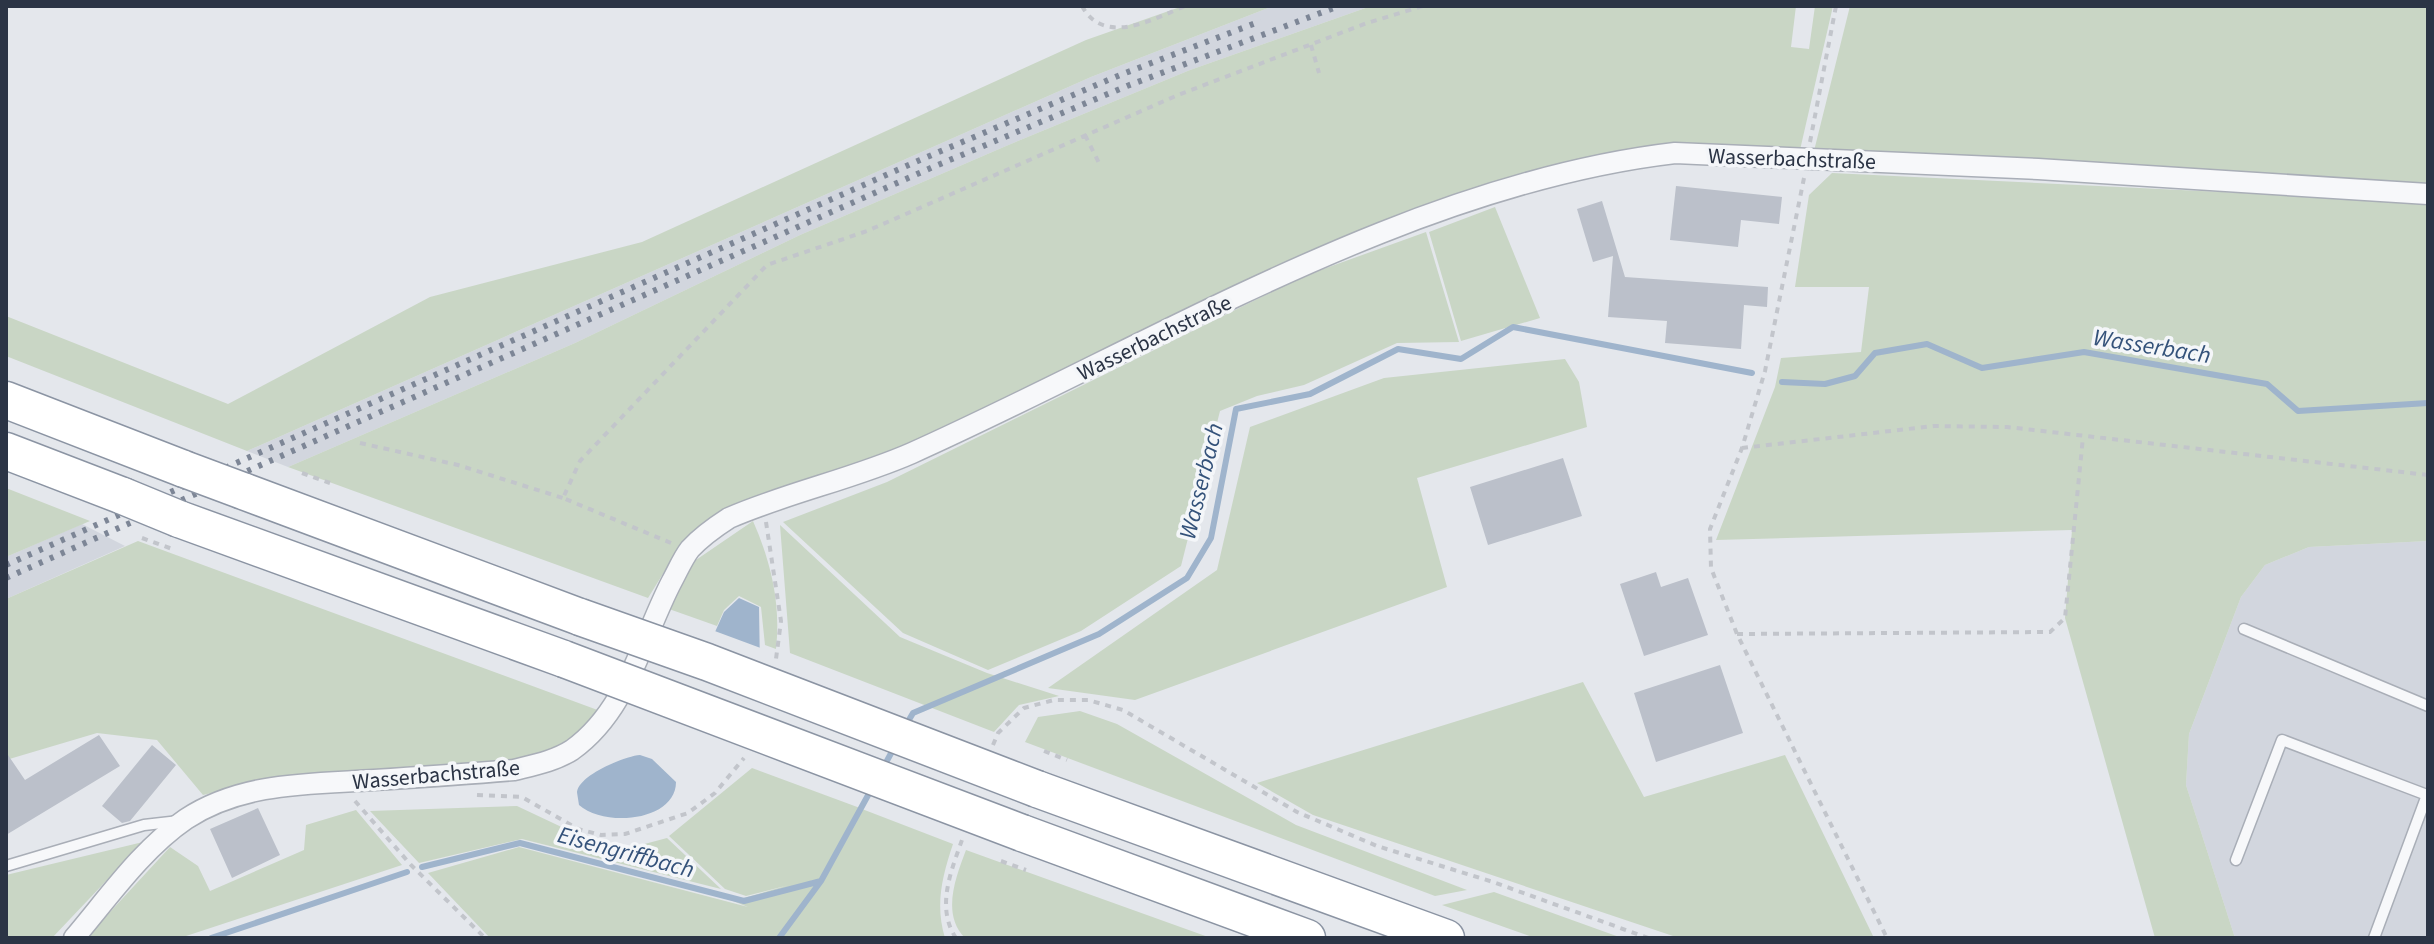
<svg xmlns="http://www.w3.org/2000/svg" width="2434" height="944" font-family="'Source Sans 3',sans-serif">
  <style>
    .built { fill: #d2d6de }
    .green { fill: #c9d6c5 }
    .water { fill: #9fb4cc }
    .pier { fill: #e4e7ec }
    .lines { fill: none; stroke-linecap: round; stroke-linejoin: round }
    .stream { stroke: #9fb4cc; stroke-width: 6 }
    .building { fill: #bbc0ca }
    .service-casing { stroke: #a9aeb7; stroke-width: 13 }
    .minor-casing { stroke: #a9aeb7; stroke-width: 23 }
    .motorway-casing { stroke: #8b94a3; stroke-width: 39 }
    .path { stroke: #c2c5cb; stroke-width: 4; stroke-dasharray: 6 6; stroke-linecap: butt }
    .service { stroke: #f7f8fa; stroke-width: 10 }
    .minor { stroke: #f7f8fa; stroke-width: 20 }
    .motorway { stroke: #fff; stroke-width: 36 }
    .rail { stroke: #7d8696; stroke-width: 6; stroke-dasharray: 4 8; stroke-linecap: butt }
    .motorway-bridge-casing { stroke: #8b94a3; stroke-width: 39; stroke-linecap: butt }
    .motorway-bridge { stroke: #fff; stroke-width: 36 }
    .labels { text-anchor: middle; stroke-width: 7; stroke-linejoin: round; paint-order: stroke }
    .street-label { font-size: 22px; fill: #2b3445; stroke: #f4f6f9 }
    .water-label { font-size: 24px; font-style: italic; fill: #34527a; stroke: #f4f6f9 }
  </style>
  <rect width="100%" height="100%" fill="#e4e7ec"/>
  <path class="built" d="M1273,6h98l-181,64 -184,76 -206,89 -225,108 -287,124 -41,-16 844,-374z
    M82,524l43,22 -119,53v-42z
    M2428,541v397h-193l-49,-153 3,-51 52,-137 24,-32 44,-18z"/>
  <path class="green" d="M1183,6h90l-182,71 -844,374 -241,-95v-40l222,88 202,-107 212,-55 444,-202z
    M1371,6h425l-5,41 18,2 6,-43h18l-33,144 -238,14 -885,387 -29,47 -360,-131 287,-124 225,-108 206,-89 184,-76z
    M1850,6h578v179l-614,-34z
    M1832,173l596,29v339l-119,6 -44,18 -24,32 -52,137 -3,51 49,153h-80l-90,-320 7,-88 -356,10 59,-153 6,-29 80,-6 8,-65h-74l14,-92z
    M1495,207l45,111 -79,23 -32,-109z
    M1426,232l33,110 -62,1 -93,42 -47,11 -37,15 -39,155 -100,65 -93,39 -85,-37 -120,-111 104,-40 417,-206z
    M1565,359l14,23 8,45 -170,51 30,109 -312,113 -87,-12 169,-118 33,-143 134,-49z
    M6,488l84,33 -84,36z
    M753,521c18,41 28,83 23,128l-11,-4 -4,-38 -22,-11 -15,14 -7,16 -48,-17 24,-47z
    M780,525l120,112 87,36 72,23 -40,9 -25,27 -204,-79z
    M138,541l465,171 -28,30 -64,21 -247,17 -61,15 -46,-55 -60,-7 -91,27v-161z
    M1583,682l61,115 141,-42 89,183h-195l-366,-123 -56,-32z
    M1080,711l37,13 179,101 171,65 -32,6 -410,-154 13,-25z
    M752,768l108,40 -39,72h-10l9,4 42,-75 91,35c-11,33 -18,61 -8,94h-455l-62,-65 91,-26 229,60 -15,-6 56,-16 -43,11 -21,-7 -56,-53z
    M517,806l70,33 35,11 45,-12 54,51 -199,-50 -103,24 -49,-52z
    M356,810l46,55 -222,73h-94l84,-91 28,19 12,25 94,-41 2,-25z
    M143,842l-91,96h-46v-63z
    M966,850l245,88h-246c-24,-24 -9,-61 1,-88z
    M1494,892l128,46h-87l-93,-33z"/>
  <path class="water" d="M739,598l20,9 1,62 -45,-37 9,-20z
    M640,755l12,4 24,23c0,39 -71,46 -97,23 0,-1 -2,-12 -2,-13 2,-17 48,-36 63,-37z"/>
  <path class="pier" d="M712,630l54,20 -2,20 -9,20 -16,9 -29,-14 -4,-27z"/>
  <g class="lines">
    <path class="stream" d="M1782,382l43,2 30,-8 20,-23 52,-9 55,24 102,-16 183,32 31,27 130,-8
      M906,725l7,-12 186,-79 88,-56 24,-40 25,-129 74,-15 88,-45 63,10 52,-32 239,46
      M883,768l12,-22
      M422,867l98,-24 224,58 77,-20
      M211,938l196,-66
      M779,938l42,-57 51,-93"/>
  </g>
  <path class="building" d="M1676,186l106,11 -3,27 -38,-4 -3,27 -68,-7z
    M1602,201l23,76 143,10 -1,20 -23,-2 -3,44 -76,-6 2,-22 -59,-4 5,-61 -20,6 -16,-53z
    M1563,458l19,58 -94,29 -18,-58z
    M1656,572l5,15 27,-9 20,57 -64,21 -24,-72z
    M1720,665l23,68 -87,29 -22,-69z
    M99,735l21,31 -114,69v-83l19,28z
    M152,745l24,20 -46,56 -8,2 -20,-17z
    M258,808l22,47 -48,23 -22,-49z"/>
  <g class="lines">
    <g class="service-casing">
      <path id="service" d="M2244,629l184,77
        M2236,860l46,-120 145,55 -53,143
        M6,866l138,-41 35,-4"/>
    </g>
    <g class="minor-casing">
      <path id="minor" d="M74,938c34,-40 68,-89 112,-119 56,-37 124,-35 188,-39 47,-3 93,-6 140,-10 20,-5 41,-9 58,-20 56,-40 70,-112 100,-169 6,-11 11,-23 18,-32 12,-13 25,-22 39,-31 60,-26 124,-39 183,-65 241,-108 497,-269 763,-300l363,16 390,25"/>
    </g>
    <g class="motorway-casing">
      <path id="motorway" d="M6,400l178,69
        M6,451l117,45
        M243,491l337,126
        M179,519l385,140
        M1037,789l409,149
        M1022,833l285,105"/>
    </g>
    <path class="path" d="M1082,6c22,41 72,13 103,0
      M1311,45l8,28
      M1085,135l16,32
      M1810,142l26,-136
      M1804,178l-39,193 -23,77 -32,81 1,39 26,66 150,304
      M360,443l98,22 105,33
      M1742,448l192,-22 73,1 421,48
      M302,473l28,10
      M766,522l15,99 -5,38
      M142,538l33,12
      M671,543l-108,-45 17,-37 187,-196 100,-34 311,-136 189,-72 56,-17
      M1737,634l313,-2 15,-14 18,-181
      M993,745l5,-12 26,-25 30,-8h34l35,10 174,102 80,34 116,36 155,56
      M1044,751l23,9
      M477,795l45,2 56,32 23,6 24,-1 63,-21 27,-20 29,-35
      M355,801l56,64 74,73
      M1001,861l25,9
      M956,938c-21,-31 -4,-69 7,-101"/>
    <use href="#service" class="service"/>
    <use href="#minor" class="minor"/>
    <use href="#motorway" class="motorway"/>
    <path class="rail" d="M6,565l914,-405 200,-85 141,-54
      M6,578l927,-411 194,-81 212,-80"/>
    <g class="motorway-bridge-casing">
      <path id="motorway-bridge" d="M184,469l59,22
        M123,496l56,23
        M580,617l127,45 330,127
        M564,659l458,174"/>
    </g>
    <use href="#motorway-bridge" class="motorway-bridge"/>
  </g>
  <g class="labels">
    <g class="street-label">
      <text transform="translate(1792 158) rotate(2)" y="8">Wasserbachstraße</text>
      <text transform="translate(1154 337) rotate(-26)" y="8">Wasserbachstraße</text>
      <text transform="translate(436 774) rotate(-5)" y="8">Wasserbachstraße</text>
    </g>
    <g class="water-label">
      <text transform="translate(2152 346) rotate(9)" y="8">Wasserbach</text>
      <text transform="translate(1201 481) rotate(-76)" y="8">Wasserbach</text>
      <text transform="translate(626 852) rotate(15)" y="8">Eisengriffbach</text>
    </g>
  </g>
  <rect width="2434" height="944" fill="none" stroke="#2b3445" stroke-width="16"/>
</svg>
